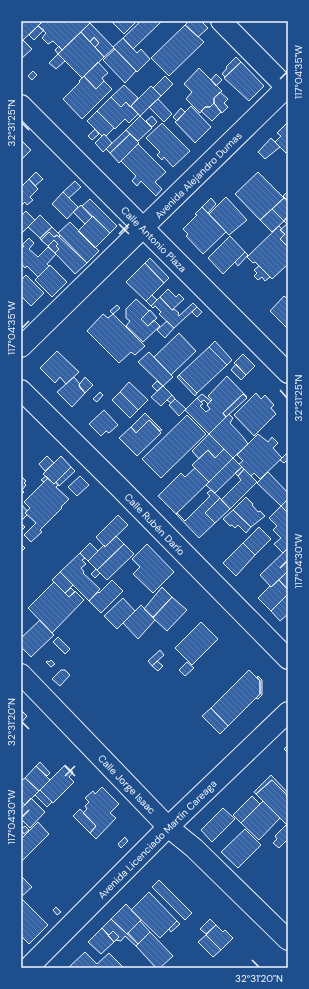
<svg xmlns="http://www.w3.org/2000/svg" width="309" height="989" font-family="'DM Sans',sans-serif">
  <style>
    .building { fill: url(#building-back-hatch); stroke: #f2f6ff }
    .lines { fill: none; stroke-linecap: round; stroke-linejoin: round }
    .minor-casing { stroke: #f2f6ff; stroke-width: 22 }
    .minor { stroke: #1f4e8c; stroke-width: 20 }
    .ticks { fill: none; stroke: #f2f6ff; stroke-width: 1.5 }
    .labels { text-anchor: middle; stroke-width: 3; stroke-linejoin: round; paint-order: stroke }
    .street-label { font-size: 10px; fill: #f2f6ff; stroke: #1f4e8c }
    .neatline { fill: none; stroke: #f2f6ff; stroke-width: 1.5 }
    .ticks-label { font-size: 10px; text-anchor: middle; fill: #f2f6ff }
  </style>
  <defs>
    <pattern id="building-back-hatch" width="6" height="6" patternUnits="userSpaceOnUse"><rect width="6" height="6" fill="#3563a3"/><path d="M-1 5l2 2M0 0l6 6M5-1l2 2" fill="none" stroke="#537ab1"/></pattern>
  </defs>
  <rect width="100%" height="100%" fill="#1f4e8c"/>
  <path class="building" d="M23,21h20l-22,21v-19z
    M43,21h45l2,2 -28,27 -9,-9 -5,3 -6,-6 4,-5 -8,-7z
    M111,21h26l-13,13z
    M141,21h21l-29,28 -10,-11z
    M189,21h12l7,7 -10,9 -13,-12z
    M90,23l24,25 -10,9 -9,-10 4,-4 -5,-6 -4,5 -9,-10z
    M185,25l19,17 -35,34 -18,-18z
    M38,26l6,4 -10,10 -5,-5z
    M81,32l23,25 -22,21 -24,-24z
    M94,37l5,6 -4,4 -5,-5z
    M123,38l14,15 4,-4 9,10 -13,13 -24,-25z
    M23,40l9,9 -11,10v-17z
    M59,46l3,4 -4,4 -3,-4z
    M115,49l21,22 -11,12 -22,-23z
    M58,54l7,7 -9,8 -7,-6z
    M236,57l5,5 -16,15 -3,-3 5,-6 -1,-1z
    M98,62l10,11 -6,5 2,3 -8,8 -12,-13z
    M241,62l23,24 -15,15 -25,-23z
    M199,68l23,23 -8,7v5l-4,4h-5l-5,6 -14,-14 6,-7 -8,-8z
    M33,71l4,4 -5,5 -4,-4z
    M216,74l6,6 -6,6 -5,-6z
    M84,76l12,13 8,-8 8,8 -30,30 -19,-20 17,-17 -1,-1z
    M165,76l8,8 -12,12 -8,-8z
    M124,85l14,13 -8,9 -4,-5 -5,5 -10,-10z
    M151,86l10,10 -21,20 -9,-10z
    M220,92l8,7 -4,4 4,4 -6,6 -8,-10v-5z
    M111,97l10,10 5,-5 12,12 -9,9 -4,-4 -10,10 -18,-18z
    M158,99l14,15 -8,8 -15,-15z
    M214,103l7,9 -9,9 -11,-10 4,-4h5z
    M191,106l20,21 -16,16 -20,-21z
    M181,108l4,4 -8,9 -4,-4z
    M97,111l17,17 -8,8 -2,-2 -2,2 -15,-15z
    M140,116l12,12 -14,13 -12,-11z
    M152,116l5,6 -5,5 -6,-6z
    M288,122v29l-2,2 -11,-11 6,-6 -4,-3z
    M162,123l28,28 -17,16 -9,-10 -2,3 -5,-5 3,-3 -14,-14z
    M95,129l4,5 -7,6 -4,-4z
    M126,130l4,4 -20,19 -4,-4z
    M104,134l8,9 -9,9 -8,-9z
    M130,134l9,9 -20,20 -9,-10z
    M271,138l9,9 -15,12 -7,-7z
    M21,140l10,10 -10,10z
    M138,144l28,28 -11,10 7,7 -6,7 -15,-15 -4,5 -5,-5 4,-5 -15,-15z
    M36,172l7,7 -8,7 -6,-7z
    M258,172l26,26 -24,22 -25,-26z
    M29,179l9,10 -8,8 3,3 -6,5 -2,-3 -4,4v-19z
    M75,181l6,6 -12,11 -6,-6z
    M288,191v10l-5,-5z
    M63,192l15,15 -11,12 -15,-15z
    M226,197l21,23 -18,15 -20,-21z
    M211,198l5,6 -8,9 -6,-6z
    M284,198l4,3v15l-4,5 -12,-12z
    M90,199l27,27 -7,7 -28,-27z
    M81,205l11,12 -7,7 -12,-12z
    M202,207l24,25 -23,22 -17,-18 2,-2 -5,-5 14,-14 -2,-1z
    M272,209l12,12 -12,11 -12,-12z
    M26,211l9,9 -14,14v-18z
    M40,215l12,12 -12,11 -12,-11z
    M93,216l17,17 -15,15 -17,-17z
    M288,216v7l-1,1 -3,-3z
    M70,222l29,29 -12,12 -29,-30z
    M287,224h1v23l-8,-8 5,-5 -5,-4z
    M279,226l3,3 -2,1 5,4 -5,5 8,8v17l-16,15 -17,-17 -2,1 -6,-6z
    M52,227l8,8 -1,2 -2,-2 -3,2 -5,-5 -8,8 -1,-2z
    M49,232l5,5 3,-2 30,28 -12,11 -20,-21 4,-4 -3,-3 2,-2 -4,-4 -6,6 -7,-6z
    M230,236l15,16 -22,22 -15,-16z
    M29,238l5,5 -5,6 9,8 10,-10 8,7 -9,10 2,2 -11,11 -11,-11 -2,2 -4,-5v-14l3,-3 -2,-1z
    M54,240l4,4 -2,2 3,3 -4,4 -7,-7z
    M245,252l3,3 -10,11 -3,-4z
    M150,258l19,20 -5,5 -19,-20z
    M145,263l19,20 -18,18 -20,-19z
    M50,265l17,17 -15,15 -17,-17z
    M259,266l11,11 -5,4 -3,-4 -4,3 -4,-4 3,-3 -3,-3z
    M26,275l18,18 -13,13 -10,-10v-16z
    M168,289l8,8 3,-3 5,5 -12,11 -12,-13z
    M152,295l5,5 -6,6 -5,-5z
    M284,296l4,3v30l-18,-18z
    M160,297l12,13 2,-1 5,4 -1,1 1,2 14,-13 4,4 -23,21 -15,-14 2,-2 -6,-6 -2,2 -2,-2z
    M136,299l13,12 -8,8 7,7 6,-6 6,6 -17,16 -17,-16 4,-5 -4,-3v-9z
    M117,305l3,3 -7,6 -3,-3z
    M197,307l5,5 -5,5 -5,-5z
    M150,310l7,8 -9,8 -7,-7z
    M103,314l5,4 5,-4 32,32 -10,9 -4,-3 -12,11 -32,-32z
    M167,321l7,7 -9,10 -8,-8z
    M179,333l17,18 -25,24 -17,-18z
    M215,341l17,19 -5,5 -18,-18z
    M209,347l18,18 -30,28 -18,-18z
    M57,351l22,21 -13,12 -6,-7 -5,6 -15,-15z
    M149,352l24,25 -10,9 -25,-24z
    M243,354l12,12 -9,9 -12,-12z
    M236,364l10,11 -5,5 -10,-10z
    M179,375l18,18 -2,3 -18,-19z
    M227,376l20,21 -4,-3 -20,19 3,4 -17,17 -24,-24 12,-12 6,6 -3,2 6,6 4,-3 -3,-4 5,-5 -4,-4z
    M74,377l6,7 -1,1 1,3 5,5 -13,14 -15,-15z
    M85,377l8,8 -8,8 -6,-8z
    M157,381l6,5 -6,5 -5,-5z
    M129,382l19,18 -10,10 -18,-18z
    M163,386l9,9 -11,11 -10,-9z
    M100,392l3,3 -6,7 -4,-3z
    M120,392l18,18 -8,8 -18,-18z
    M256,393l5,6 4,-4 9,10 -3,3 5,6 -22,22 -20,-21z
    M202,394l9,7 -3,3 -4,-4 -3,2 -4,-4z
    M243,394l4,4 -21,19 -3,-4z
    M172,395l3,4 -4,4 -4,-3z
    M175,399l11,10 -7,7 -10,-11z
    M104,410l14,15 -9,8 -3,-2 -5,5 -12,-12z
    M145,413l17,17 -2,1 -11,-11 -13,13 -5,-6z
    M229,414l4,4 -3,5 13,14 5,7 -15,14 -24,-24z
    M187,415l19,19 -45,44 -19,-19z
    M149,420l12,13 -24,23 -18,-18 12,-11 5,6z
    M209,434l15,15 -9,9 -7,-8 -9,9 -7,-8z
    M258,434l10,8 4,-5 6,6 -5,5 9,10 -22,21 -6,-6 -3,3 -12,-12 4,-3 -6,-6z
    M224,449l9,9 -24,24 -17,-17 16,-15 7,8z
    M288,452v10l-2,-1 -2,2 -4,-3z
    M47,456l7,7 -9,8 -6,-7z
    M61,456l10,11 -17,17 -11,-10z
    M233,458l9,9 -27,26 -9,-8z
    M71,467l4,4 -16,15 -3,-4z
    M242,467l2,2 -6,7 -3,-3z
    M195,468l14,14 -33,32 -18,-18 23,-23 4,4z
    M244,469l13,13 -27,27 -9,-9 20,-20 -3,-4z
    M268,472l20,21v6l-7,7 -24,-23z
    M21,476l5,5 -2,2 2,2 -4,5 2,2 -3,3z
    M46,476l2,2 -4,4 -3,-2z
    M80,476l9,9 -12,11 -9,-9z
    M48,478l6,6 2,-2 2,3 -2,2 13,12 -8,8 1,1 -22,22 2,2 -11,10 -7,-7 12,-12 -11,-10 5,-5 -6,-6z
    M211,490l9,8 -15,15 10,10 -16,15 -23,-24 1,-1 8,8 25,-25 -3,-3z
    M246,497l7,7 -1,1 6,7 2,-1 5,5 -14,11 -18,-17z
    M220,498l10,11 -15,14 -10,-10z
    M288,499v14l-7,-7z
    M21,504l6,7 -2,2 2,2 -6,6z
    M281,506l7,7v35l-5,5 -9,-9 7,-6 -8,-8 4,-4 -8,-8z
    M233,510l18,17 -5,6 -8,-8 -3,3 -3,-3 -2,1 -7,-7z
    M118,515l10,10 -23,22 -9,-10z
    M21,523l4,4 -4,4z
    M259,527l12,12 -16,16 -12,-12z
    M116,536l8,8 -27,26 -9,-9 16,-16 1,2z
    M90,543l8,8 -10,10 -8,-8z
    M243,543l12,12 -19,21 -13,-13z
    M21,544l4,4 -4,4z
    M124,544l10,10 -27,26 -10,-10z
    M147,544l27,28 -21,21 -20,-19 7,-7 -8,-8z
    M288,548v23l-17,16 -11,-12z
    M80,553l5,5 -3,2 4,4 -5,4 3,4 -1,1 17,16 -11,12 -29,-29z
    M96,569l4,4 -5,5 -4,-4z
    M288,571v19l-9,-10z
    M60,572l13,13 -8,8 -13,-13z
    M112,580l11,11 -22,22 -12,-12 9,-9 1,1z
    M279,580l9,10v4l-17,17 -13,-13 12,-12 1,1z
    M54,582l15,15 6,-6 9,9 -32,33 -24,-25z
    M162,587l10,10 -19,20 -9,-8z
    M71,588l4,4 -6,5 -4,-4z
    M288,594v20l-8,7 -9,-10z
    M172,597l15,13 -20,21 -14,-13z
    M123,598l12,13 -18,18 -13,-13z
    M141,605l14,15 -17,19 -15,-16z
    M40,620l14,15 -23,22 -10,-10v-9z
    M201,622l17,17 -26,26 -17,-17z
    M58,637l12,12 -5,5 -12,-12z
    M160,650l4,5 -12,11 -4,-5z
    M51,660l4,4 -4,3 -5,-5 1,-1 2,1z
    M157,661l6,5 -5,5 -6,-5z
    M187,662l7,6 -9,8 -6,-6z
    M61,670h4l5,5 -10,11 -8,-7z
    M249,670l11,11v13l-32,32 -17,-18z
    M258,676l4,4v15l-4,4 -2,-1 4,-4v-13l-3,-4z
    M211,708l17,18 -8,8 -18,-18z
    M21,710l6,6 -6,7z
    M288,745v8l-4,-4z
    M40,762l10,11 -3,3 -11,-10z
    M65,765l8,7 -4,5 5,5 -21,21 -13,-13z
    M36,766l14,14 -11,11 -14,-13z
    M271,775l17,18v5l-2,-2 1,-1 -15,-15 -16,14 -2,-2z
    M25,778l14,13 -14,14 -4,-3v-21z
    M272,780l15,15 -1,1 2,2v28l-32,-32z
    M102,787l17,17 -9,9 6,5 -20,21 -6,-6 6,-7 -13,-13 4,-4 -2,-3 4,-4 -4,-4 8,-7 2,3z
    M40,790l12,12 -5,5 -12,-12z
    M252,796l8,8 -19,19 -8,-8z
    M31,798l14,14 -15,16 -9,-9v-10z
    M263,801l17,17 -21,22 -18,-17z
    M223,808l12,11 -23,23 -11,-12z
    M80,809l16,17 -6,7 -17,-17z
    M38,822l11,12 -28,28v-23z
    M286,825l2,1v13l-9,9 -6,-5 4,-4 -2,-3z
    M25,826l4,4 -5,4 -3,-5z
    M245,829l16,16 -23,23 -17,-16z
    M125,837l3,4 -7,7 -3,-4z
    M21,876l11,11 -11,10z
    M159,880l33,33 -7,7 -33,-33z
    M149,892l28,29 -17,17 -29,-28z
    M21,898l27,27 -19,19 -8,-8z
    M126,904l15,16 -14,14 -16,-15z
    M56,907l5,5 -4,3 -4,-5z
    M111,919l27,25 -2,2 -11,-10 -4,5 -5,-1 3,-3 -6,-6 -4,4 -7,-7z
    M210,919l6,6 -10,9 -6,-5z
    M140,921l10,11 -12,12 -10,-11z
    M177,921l3,3 -9,8 -2,-3z
    M216,925l7,7 2,-2 8,8 -12,12 -15,-15z
    M102,928l12,14 -13,12 -13,-12z
    M113,931l6,6 -5,5 -6,-6z
    M150,932l23,24 -13,12h-4l-20,-22z
    M206,935l15,15 -8,7 -15,-15z
    M85,952l12,12 12,-11 15,15h-56z"/>
  <g class="lines">
    <g class="minor-casing">
      <path id="minor" d="M221,21l67,68
        M21,105l267,268
        M21,347l267,-261
        M21,390l99,98 168,171
        M21,674l147,153 26,21 94,92
        M28,968l140,-141 120,-115"/>
    </g>
    <use href="#minor" class="minor"/>
  </g>
  <path class="ticks" d="M280,79l7,-7M22,123l7,7M119,224l10,10M119,234l10,-10M22,328l7,-7M280,390l7,8M280,568l7,-7M22,722l7,7M65,766l10,10M65,776l10,-10M22,817l7,-7M252,960l7,7"/>
  <g class="labels">
    <g class="street-label">
      <text transform="translate(198 175) rotate(-45)" y="4">Avenida Alejandro Dumas</text>
      <text transform="translate(154 239) rotate(45)" y="4">Calle Antonio Plaza</text>
      <text transform="translate(155 524) rotate(46)" y="4">Calle Rubén Darío</text>
      <text transform="translate(127 784) rotate(46)" y="4">Calle Jorge Isaac</text>
      <text transform="translate(157 839) rotate(-45)" y="4">Avenida Licenciado Martín Careaga</text>
    </g>
  </g>
  <rect width="309" height="989" fill="none" stroke="#1f4e8c" stroke-width="44"/>
  <rect x="22" y="22" width="265" height="945" class="neatline"/>
  <g class="ticks-label">
    <text transform="translate(298 72) rotate(-90)" y="4">117°04'35"W</text>
    <text transform="translate(11 123) rotate(-90)" y="4">32°31'25"N</text>
    <text transform="translate(11 328) rotate(-90)" y="4">117°04'35"W</text>
    <text transform="translate(298 398) rotate(-90)" y="4">32°31'25"N</text>
    <text transform="translate(298 561) rotate(-90)" y="4">117°04'30"W</text>
    <text transform="translate(11 722) rotate(-90)" y="4">32°31'20"N</text>
    <text transform="translate(11 817) rotate(-90)" y="4">117°04'30"W</text>
    <text x="259" y="982">32°31'20"N</text>
  </g>
</svg>
